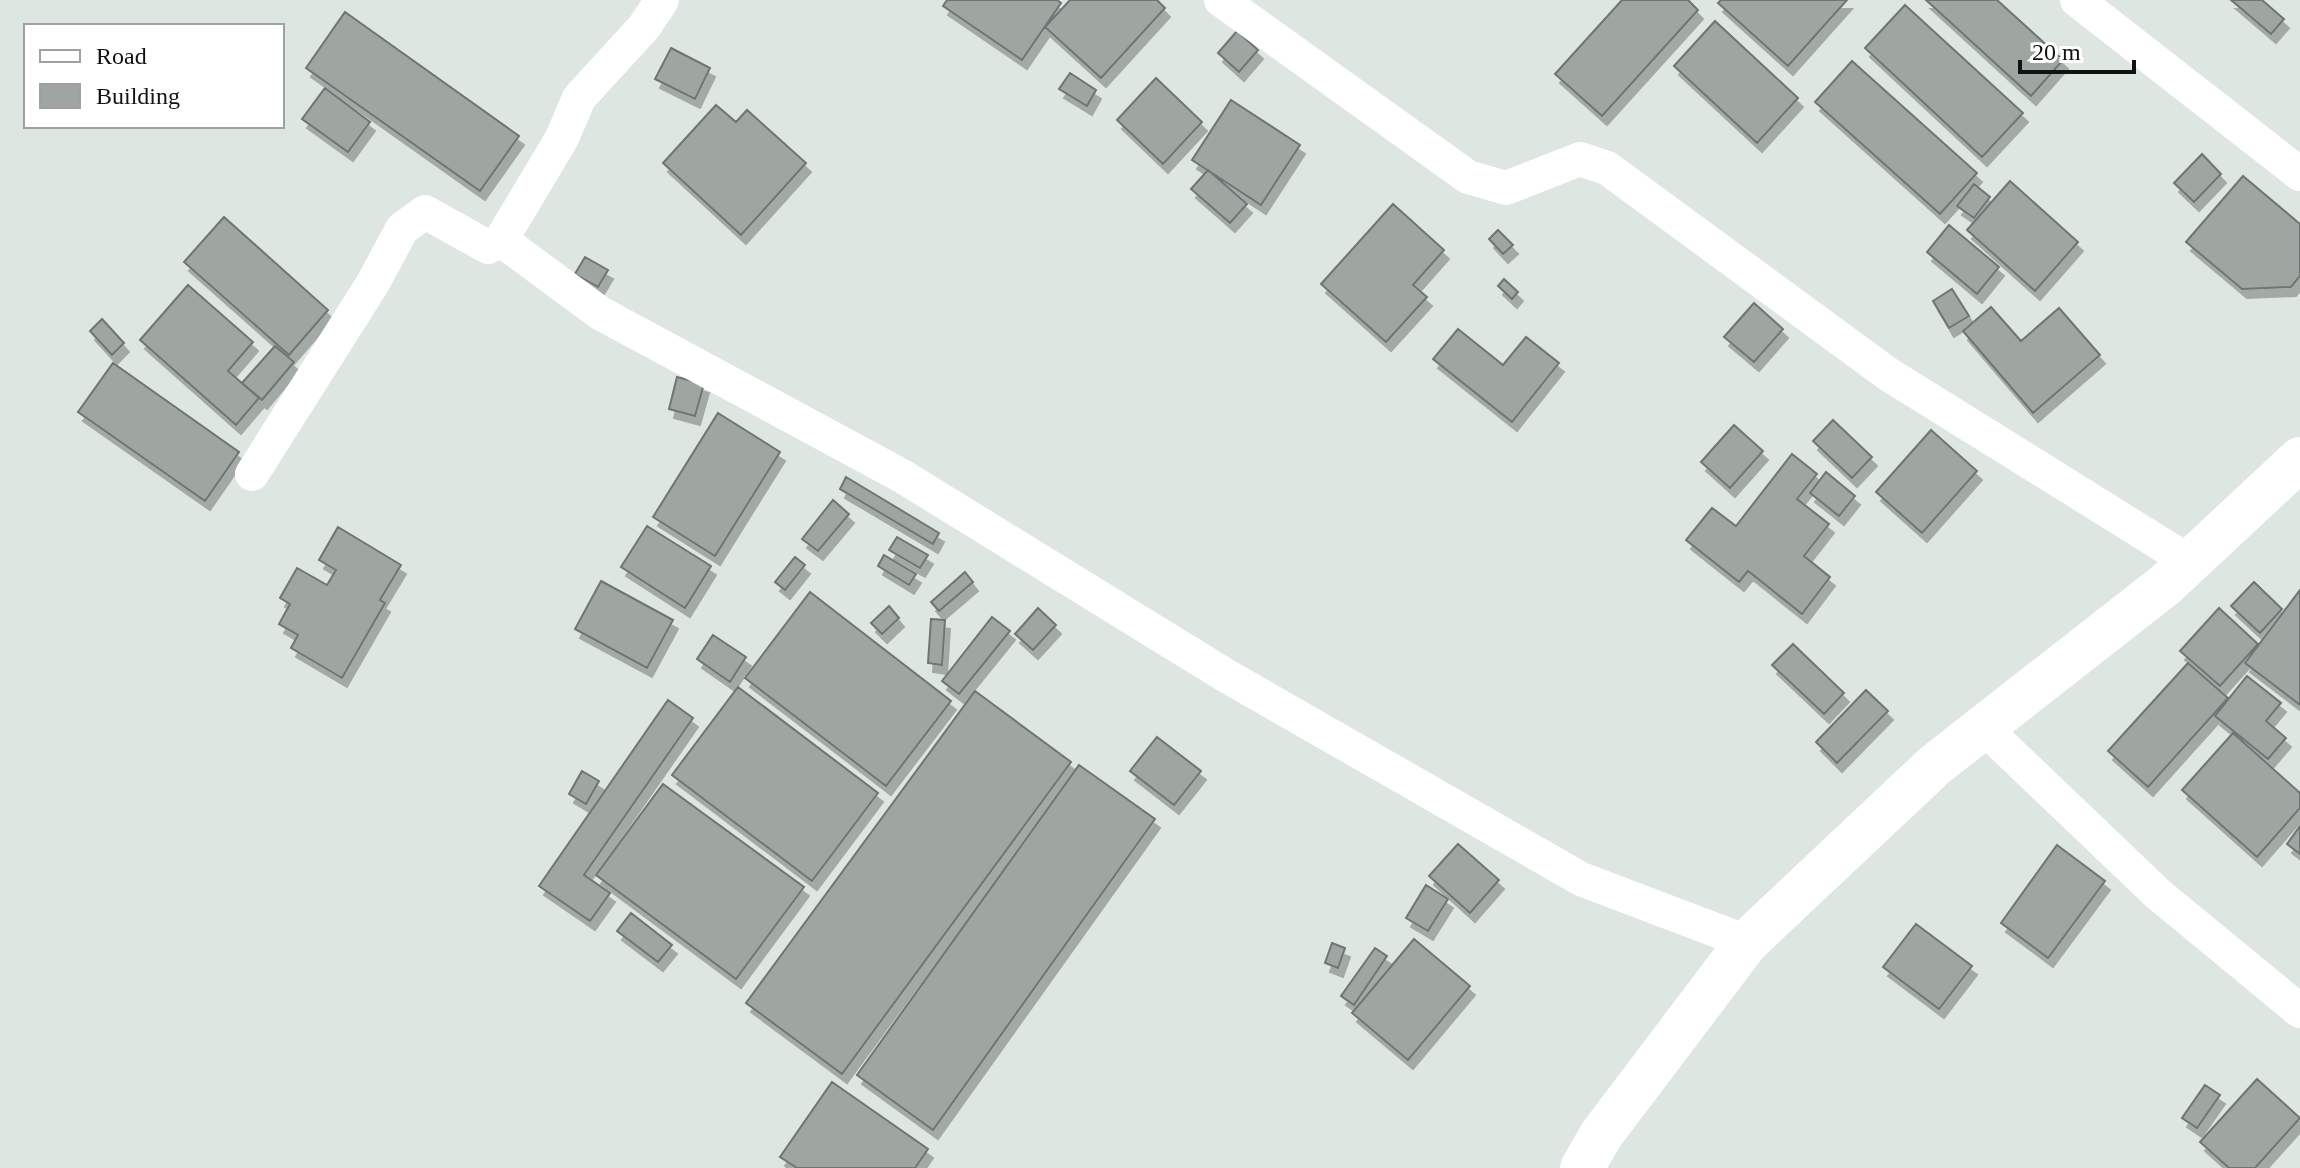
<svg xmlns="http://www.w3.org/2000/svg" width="2300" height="1168" font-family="'Times New Roman',serif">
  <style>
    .building { fill: #9fa6a2; stroke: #6e7572; stroke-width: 2; filter: url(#shadow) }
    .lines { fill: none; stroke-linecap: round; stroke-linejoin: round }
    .street { stroke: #fff; stroke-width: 34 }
    .secondary { stroke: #fff; stroke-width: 44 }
  </style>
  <defs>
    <filter id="shadow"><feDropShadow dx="5" dy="9" stdDeviation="0" flood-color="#0004"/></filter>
  </defs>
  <rect width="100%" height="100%" fill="#dee6e1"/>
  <path class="building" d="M947,0h110l4,3 -39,57 -79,-54z
    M1070,0h87l8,8 -64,70 -56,-51z
    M1622,0h66l10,10 -96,106 -47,-42z
    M1721,0h126l-59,66 -70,-63z
    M1926,0h71l66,60 -32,36z
    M2231,0h31l22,19 -13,15z
    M1905,5l118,108 -41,44 -117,-109z
    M345,12l174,124 -39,55 -174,-123z
    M1715,21l83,77 -41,45 -83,-77z
    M1237,31l21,19 -19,22 -21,-19z
    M671,48l39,20 -15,31 -40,-20z
    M1852,61l125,112 -37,41 -125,-112z
    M1070,73l26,17 -9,16 -28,-17z
    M1156,78l46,44 -39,42 -46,-44z
    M325,88l45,34 -22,30 -46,-33z
    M1231,100l69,45 -39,60 -69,-45z
    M716,105l20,17 11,-12 59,53 -65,72 -78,-72z
    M2202,154l19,20 -27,28 -20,-19z
    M1208,170l39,34 -17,19 -39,-34z
    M2243,176l57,48v52l-9,11 -49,2 -56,-47z
    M2010,181l68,61 -43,49 -68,-61z
    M1974,184l16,13 -16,21 -17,-12z
    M1393,204l51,46 -31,35 14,12 -41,45 -65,-58z
    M224,217l104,93 -39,45 -105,-93z
    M1949,225l50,42 -22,27 -50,-42z
    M1498,230l15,15 -10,9 -14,-15z
    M585,257l23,13 -10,17 -23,-13z
    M1504,279l14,13 -6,7 -14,-13z
    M188,285l65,57 -25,29 31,27 -23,27 -96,-85z
    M1952,289l17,27 -20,12 -16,-27z
    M1754,303l29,26 -29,33 -30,-25z
    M1991,307l30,34 38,-33 41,47 -67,58 -70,-82z
    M102,319l22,24 -12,12 -22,-24z
    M1458,329l45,36 23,-28 33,26 -47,59 -79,-63z
    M275,346l19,16 -32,38 -20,-17z
    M113,363l126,89 -34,49 -127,-89z
    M677,377l27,7 -9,32 -26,-7z
    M718,413l62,39 -65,104 -62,-39z
    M1833,420l39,37 -20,21 -39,-37z
    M1734,425l29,26 -33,37 -29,-26z
    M1931,430l46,41 -55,62 -46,-41z
    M1792,454l25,20 -20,25 32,25 -25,32 26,21 -28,37 -54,-43 -9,11 -53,-42 26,-32 24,18z
    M1826,472l29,24 -16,20 -29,-23z
    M846,477l93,56 -6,11 -93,-55z
    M833,500l16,14 -31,37 -16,-12z
    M647,526l64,40 -26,42 -64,-41z
    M338,527l63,38 -21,35 5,3 -43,75 -51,-30 7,-13 -19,-11 11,-20 -10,-6 17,-30 30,17 9,-15 -17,-10z
    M897,537l31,18 -8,13 -31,-18z
    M884,555l32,19 -7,11 -31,-19z
    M795,557l10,8 -20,25 -10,-8z
    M965,572l8,10 -34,29 -8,-9z
    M601,581l72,39 -26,48 -72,-39z
    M2254,582l28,27 -22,24 -29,-27z
    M2300,590v115l-55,-42z
    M810,592l141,109 -65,85 -141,-108z
    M889,606l10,12 -17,16 -11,-11z
    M1038,608l18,17 -23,25 -18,-16z
    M2219,608l39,36 -38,42 -40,-35z
    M992,617l18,14 -51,63 -17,-13z
    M931,619l14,1 -3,45 -14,-2z
    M713,635l33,22 -16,25 -33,-23z
    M1793,644l51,49 -20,21 -52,-49z
    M2188,663l40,35 -80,89 -40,-36z
    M2247,676l34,27 -15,18 20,17 -18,21 -53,-43z
    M738,687l140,106 -66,88 -140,-106z
    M1866,690l22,21 -51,52 -21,-21z
    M975,691l96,71 -229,312 -96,-71z
    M668,700l25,18 -109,157 26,18 -20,28 -51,-35z
    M2233,733l67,60v15l-43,49 -75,-67z
    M1157,737l44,34 -27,34 -44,-34z
    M1079,765l76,54 -222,311 -76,-55z
    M582,771l17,10 -13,23 -17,-10z
    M663,784l141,103 -68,92 -140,-104z
    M2300,826v28l-13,-10z
    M1458,844l41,36 -29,33 -41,-37z
    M2057,845l48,36 -57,77 -47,-35z
    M1426,885l22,14 -20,32 -22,-13z
    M631,913l41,32 -14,17 -41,-31z
    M1916,924l56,42 -33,43 -56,-42z
    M1414,939l56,47 -62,74 -56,-47z
    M1332,943l13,5 -7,20 -13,-5z
    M1375,948l12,8 -33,49 -13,-9z
    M2257,1079l43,39 -45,50h-26l-29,-26z
    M832,1082l96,67 -13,19h-118l-17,-11z
    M2205,1085l15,10 -23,33 -15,-10z"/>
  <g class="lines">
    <path class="street" d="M1221,0l247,177 38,11 74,-29 27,9 281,206 302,188
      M2077,0l223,174
      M501,240l99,73 302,163 323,199 356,204 166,63
      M252,474l121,-191 29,-54 23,-17 63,35 13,-7 61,-102 17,-40 65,-71 18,-27
      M1983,727l175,167 142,117"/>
    <path class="secondary" d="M1582,1168l19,-33 146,-193 188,-177 230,-180 135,-126"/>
  </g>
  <rect x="24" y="24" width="260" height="104" fill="#ffffff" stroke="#9fa1a0" stroke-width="2"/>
  <rect x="40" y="50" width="40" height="12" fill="#ffffff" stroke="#9fa1a0" stroke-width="2"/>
  <text x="96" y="64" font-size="24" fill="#101311">Road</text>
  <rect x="40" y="84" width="40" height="24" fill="#9fa6a2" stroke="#9fa1a0" stroke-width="2"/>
  <text x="96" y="104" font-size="24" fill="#101311">Building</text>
  <path d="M2020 60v12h114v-12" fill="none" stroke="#101311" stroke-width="4"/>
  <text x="2032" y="60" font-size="24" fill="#101311" stroke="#ffffff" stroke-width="6" paint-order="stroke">20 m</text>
</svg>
